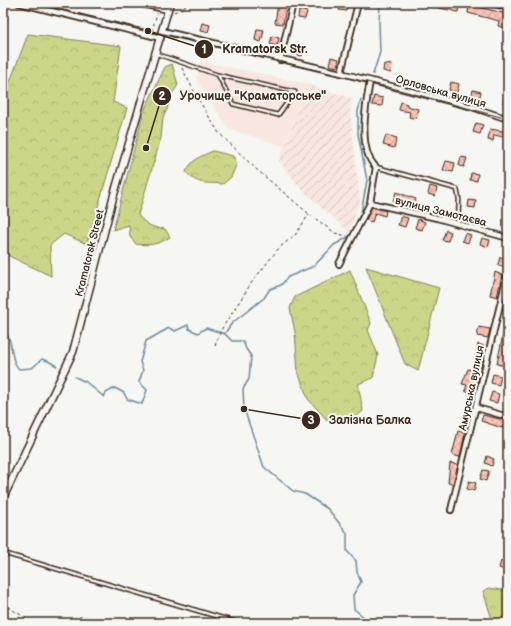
<svg xmlns="http://www.w3.org/2000/svg" width="511" height="626" font-family="'Balsamiq Sans',sans-serif">
  <style>
    .built { fill: #f8e7e0 }
    .industrial { fill: url(#industrial-furrows) }
    .forest { fill: url(#forest-crowns); stroke: #838054 }
    .lines { fill: none; stroke-linecap: round; stroke-linejoin: round }
    .stream { stroke: #6c8b9a; stroke-width: 1.5 }
    .building { fill: url(#building-cross-hatch); stroke: #3b2a1e }
    .lane-casing { stroke: #3b2a1e; stroke-width: 5.5 }
    .street-casing { stroke: #3b2a1e; stroke-width: 8 }
    .secondary-casing { stroke: #3b2a1e; stroke-width: 9 }
    .path { stroke: #3b2a1e; stroke-width: 1; stroke-dasharray: 3 3; stroke-linecap: butt }
    .lane { stroke: #f6f6f2; stroke-width: 2.5 }
    .street { stroke: #f6f6f2; stroke-width: 4.5 }
    .secondary { stroke: #f6f6f2; stroke-width: 6 }
    .tram { stroke: #3b2a1e; stroke-width: 1 }
    .labels { text-anchor: middle; stroke-width: 4; stroke-linejoin: round; paint-order: stroke }
    .street-label { font-size: 11px; fill: #3b2a1e; stroke: #f6f6f2 }
    .leader { fill: none; stroke: #3b2a1e; stroke-width: 1.5 }
    .callout-dot { fill: #3b2a1e; stroke: #f6f6f2; stroke-width: 1.5 }
    .mark-label { font-size: 12px; text-anchor: middle; font-weight: bold; fill: #fff }
    .callout-label { font-size: 12px; text-anchor: middle; font-weight: bold; fill: #3b2a1e; stroke: #f6f6f2; stroke-width: 4; stroke-linejoin: round; paint-order: stroke }
  </style>
  <defs>
    <pattern id="industrial-furrows" width="10" height="10" patternUnits="userSpaceOnUse"><rect width="10" height="10" fill="#f8e7e0"/><path d="M-1 1l2-2M0 10L10 0M9 11l2-2" fill="none" stroke="#d6c6c0"/></pattern>
    <pattern id="forest-crowns" width="20" height="18" patternUnits="userSpaceOnUse"><rect width="20" height="18" fill="#cbd689"/><path d="M2 6a3 3 0 1 1 6 0M12 15a3 3 0 1 1 6 0" fill="none" stroke="#afb876"/></pattern>
    <pattern id="building-cross-hatch" width="8" height="8" patternUnits="userSpaceOnUse"><rect width="8" height="8" fill="#fec3b7"/><path d="M0 0l8 8M0 8l8-8" fill="none" stroke="#dba89d"/></pattern>
  </defs>
  <rect width="100%" height="100%" fill="#f6f6f2"/>
  <filter id="ink" filterUnits="userSpaceOnUse"><feTurbulence type="fractalNoise" baseFrequency=".025" numOctaves="2"/><feDisplacementMap in="SourceGraphic" scale="8" xChannelSelector="R" yChannelSelector="G"/><feConvolveMatrix kernelMatrix="1 2 1 2 8 2 1 2 1" color-interpolation-filters="sRGB"/></filter>
  <g filter="url(#ink)">
    <path class="built" d="M201,61l106,23 -23,62 -55,-17 -33,-50z"/>
    <path class="industrial" d="M307,84l45,14 -2,12 10,92 -11,30 -49,-44 -21,-27z"/>
    <path class="forest" d="M28,34l93,12 -8,56 14,6 -40,136 -23,-10 -14,11 1,31 -42,-20 -6,-12v-144z
      M172,64l6,21 -8,12 -3,13 -4,7 -2,21 -23,77c8,10 15,13 27,14l5,8c-11,7 -20,9 -34,7l-6,-7 -1,-12 -16,5 31,-119 21,-44z
      M213,151l20,5 4,7 -6,14 -8,7c-17,-2 -25,2 -37,-12 6,-13 15,-16 27,-21z
      M366,267l73,21 -21,83 -13,-7z
      M350,270l21,53 -3,7 10,25 -5,23 -15,6 5,27 -6,5 -29,5 -20,-22 -10,-27 -3,-40 -5,-24 5,-11z
      M489,588l19,3v32h-8l-8,-4 -9,-28z"/>
    <g class="lines">
      <path class="stream" d="M373,74l7,-22 -1,-30 1,-19
        M3,330c12,9 5,28 16,39l13,-1 10,-9 6,2 9,5
        M225,333l7,-10 32,-25 6,-9 11,-4 7,-8 26,-11 20,-21 16,-9 11,-23 6,-33 -9,-46v-23l3,-11
        M75,377l11,5 18,15 2,-4 9,-5 9,5 3,6 15,5 5,-14 -8,-8 4,-12 -3,-8 6,-21 23,-13 6,3 13,-6 1,4 9,4 8,-5 19,6 7,7h11l3,8 5,7 -2,23 -6,10 1,20 20,58 29,24 12,3 23,15 19,24v18l9,10 1,11 4,10 -8,13 1,14 11,9 3,5"/>
    </g>
    <path class="building" d="M278,3h9l-4,21 -8,-1z
      M341,3h7l-2,8 -7,-1z
      M436,3l23,1 -1,8 -23,-5z
      M469,5l39,9 -2,14 -8,-2 1,-5 -31,-8z
      M299,10l8,2 -2,7 -7,-1z
      M202,23l8,2 -2,7 -8,-1z
      M257,29l7,1 -3,12 -6,-2z
      M272,36l7,2 -2,8 -7,-2z
      M296,46l8,2 -2,8 -8,-2z
      M331,57l8,2 -2,8 -8,-2z
      M384,64l8,1 -1,8 -8,-2z
      M451,82l8,2 -2,8 -8,-2z
      M506,89h2v15l-5,-1z
      M473,90l8,2 -2,8 -8,-2z
      M374,96l9,2 -1,8 -10,-1z
      M401,102l6,2v2l11,3 -2,10 -7,-2 1,-5 -11,-2z
      M476,123l7,2 -3,9 -7,-2z
      M490,129l18,3v6l-14,-3 -1,6 -5,-1z
      M386,135l11,3 -3,10 -11,-3z
      M461,157l6,1 -3,9 -5,-1z
      M446,161l9,2 -2,9 -10,-2z
      M471,173l7,1 -1,7 -7,-1z
      M430,186l7,2 -2,8 -7,-2z
      M396,192l20,7 -3,8 -20,-6z
      M469,200l7,1 -1,7 -7,-1z
      M372,207l14,4 -1,5 -10,-3 -3,9 -6,-2z
      M401,216l7,2 -3,9 -7,-2z
      M418,219l7,3 -3,8 -7,-2z
      M446,230l5,2 -3,9 -6,-1z
      M465,233l6,2 -3,8 -6,-2z
      M482,238l8,2 -2,7 -8,-3z
      M500,257l6,2 -1,8 -7,-2z
      M495,272l7,3 -5,22 -7,-2z
      M506,319h2v29l-3,18 -8,-2z
      M479,327l11,2 -2,9 -11,-2z
      M478,344l6,2 -3,12h2l-8,34 -5,-2v2l-5,-1 2,-6 -5,-1 6,-15 5,1z
      M493,374l8,2 -2,9 -8,-2z
      M492,392l7,2 -2,9 -8,-2z
      M483,415l25,6v7l-5,-2 -1,2 -21,-7z
      M458,431l7,2 -5,24 -8,-2z
      M487,456l7,3 -2,7 -7,-3z
      M450,463l8,2 -5,19 -5,-1z
      M483,470l6,1 -3,10 -6,-2z
      M469,481l7,2 -2,8 -7,-2z
      M507,553h1v18l-9,-3 2,-7 3,1z"/>
    <g class="lines">
      <g class="lane-casing">
        <path id="lane" d="M157,54l61,21 77,17 -17,23 -45,-11 -15,-29
          M376,167l81,22 2,10 -1,25
          M3,553l236,70"/>
      </g>
      <g class="street-casing">
        <path id="street" d="M19,3l142,35
          M138,3l30,7
          M492,3l16,4
          M162,31l179,42 131,34 36,12
          M280,60l13,-57
          M341,73l17,-70
          M370,203l67,15 71,20
          M339,264l31,-61 6,-36c-19,-17 -10,-64 -6,-86
          M477,408l31,9
          M451,510l57,-239"/>
      </g>
      <g class="secondary-casing">
        <path id="secondary" d="M3,498l70,-146 40,-154 57,-195"/>
      </g>
      <path class="path" d="M174,12l10,-4 3,-5
        M152,31l5,-18
        M182,68l16,31 21,34 37,36 53,45 26,19 12,3
        M215,346l6,-16 31,-48 27,-34 17,-14 13,-20
        M3,604l31,19
        M62,623c14,-7 27,-9 42,0"/>
      <use href="#lane" class="lane"/>
      <use href="#street" class="street"/>
      <use href="#secondary" class="secondary"/>
      <path class="tram" d="M34,3l358,85 116,31"/>
    </g>
  </g>
  <g class="labels">
    <g class="street-label">
      <text transform="translate(441 91) rotate(16)" y="4">Орловська вулиця</text>
      <text transform="translate(441 211) rotate(14)" y="4">вулиця Замотаєва</text>
      <text transform="translate(89 253) rotate(-76)" y="4">Kramatorsk Street</text>
      <text transform="translate(471 388) rotate(-78)" y="4">Амурська вулиця</text>
    </g>
  </g>
  <path class="leader" d="M148 31L204 49M146 148L162 96M244 409L311 420"/>
  <g class="callout-dot">
    <circle cx="148" cy="31" r="4"/>
    <circle cx="146" cy="148" r="4"/>
    <circle cx="244" cy="409" r="4"/>
    <circle cx="204" cy="49" r="10"/>
    <circle cx="162" cy="96" r="10"/>
    <circle cx="311" cy="420" r="10"/>
  </g>
  <g class="mark-label">
    <text x="204" y="53">1</text>
    <text x="162" y="100">2</text>
    <text x="311" y="424">3</text>
  </g>
  <g class="callout-label">
    <text x="265" y="53">Kramatorsk Str.</text>
    <text x="253" y="100">Урочище "Краматорське"</text>
    <text x="370" y="424">Залізна Балка</text>
  </g>
  <rect width="511" height="626" fill="none" stroke="#f6f6f2" stroke-width="16"/>
  <rect x="8" y="8" width="495" height="610" fill="none" stroke="#3b2a1e" stroke-width="1.5" filter="url(#ink)"/>
</svg>
